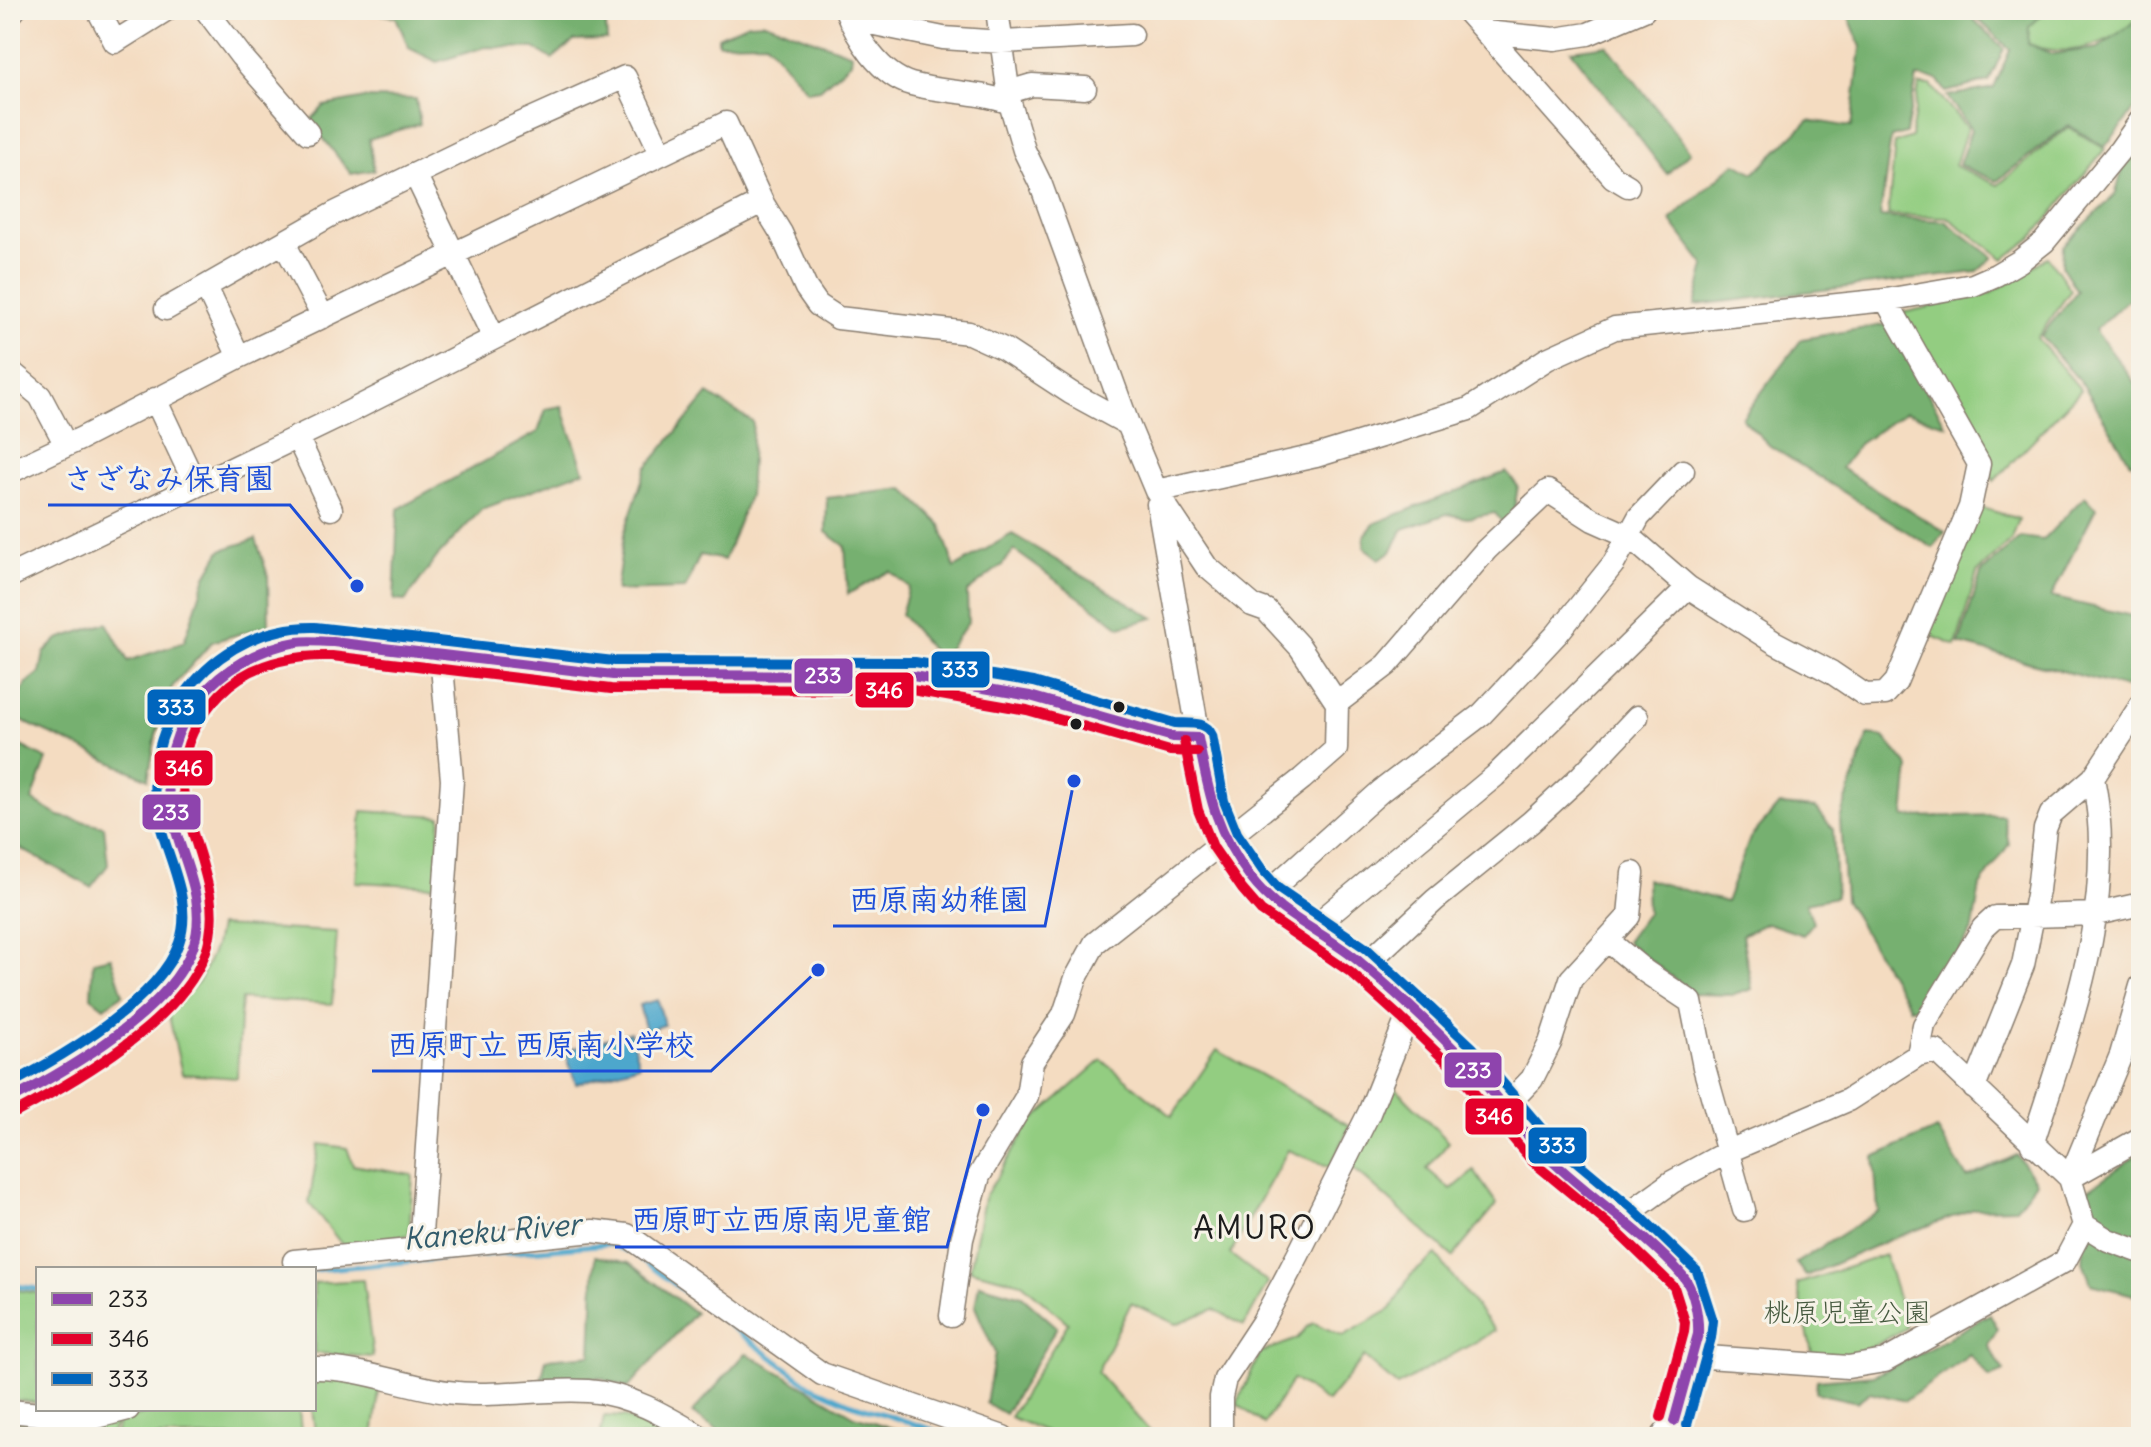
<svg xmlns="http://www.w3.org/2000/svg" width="2151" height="1447" font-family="Delius,'Klee One',sans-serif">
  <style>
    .green { fill: #93cd81; stroke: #58744e; stroke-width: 2 }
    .forest { fill: #76b06f; stroke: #496646; stroke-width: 2 }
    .water { fill: #4ea7cc; stroke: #356274; stroke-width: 2 }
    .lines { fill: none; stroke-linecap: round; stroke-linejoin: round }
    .stream { stroke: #4ea7cc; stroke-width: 5 }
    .minor-casing { stroke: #887c6e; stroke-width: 25 }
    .minor { stroke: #fff; stroke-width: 22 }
    .bus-1-casing { stroke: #f7f3e8; stroke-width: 16 }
    .bus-2-casing { stroke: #f7f3e8; stroke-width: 16 }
    .bus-3-casing { stroke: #f7f3e8; stroke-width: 16 }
    .bus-1 { stroke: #8e44ad; stroke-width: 10 }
    .bus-2 { stroke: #e4002b; stroke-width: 10 }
    .bus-3 { stroke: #0065bd; stroke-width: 10 }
    .bus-dot { fill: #1c1c1c; stroke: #f7f3e8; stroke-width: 3 }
    .labels { text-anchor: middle; stroke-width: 6; stroke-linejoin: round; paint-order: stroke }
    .park-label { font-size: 28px; fill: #465a3f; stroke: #f7f3e8 }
    .water-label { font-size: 30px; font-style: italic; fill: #325b6b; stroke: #f7f3e8 }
    .quarter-label { font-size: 32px; letter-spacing: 2px; fill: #1c1c1c; stroke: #f7f3e8 }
    .leader { fill: none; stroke: #1d4ed8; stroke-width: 3 }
    .callout-dot { fill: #1d4ed8; stroke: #f7f3e8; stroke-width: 3 }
    .callout-label { font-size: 30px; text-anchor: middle; font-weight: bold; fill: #1d4ed8; stroke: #f7f3e8; stroke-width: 6; stroke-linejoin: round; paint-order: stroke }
    .line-badge { stroke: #f7f3e8; stroke-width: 3 }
    .badge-label { font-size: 22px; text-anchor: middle; font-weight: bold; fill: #fff }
  </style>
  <rect width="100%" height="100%" fill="#f7f3e8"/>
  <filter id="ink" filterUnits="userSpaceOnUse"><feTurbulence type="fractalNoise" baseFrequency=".0125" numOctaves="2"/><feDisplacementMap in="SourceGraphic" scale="16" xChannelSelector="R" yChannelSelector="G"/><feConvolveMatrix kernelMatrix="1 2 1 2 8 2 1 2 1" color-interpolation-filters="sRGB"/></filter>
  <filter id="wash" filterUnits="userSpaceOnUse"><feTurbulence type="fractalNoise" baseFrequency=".006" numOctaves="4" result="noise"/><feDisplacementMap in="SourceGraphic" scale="32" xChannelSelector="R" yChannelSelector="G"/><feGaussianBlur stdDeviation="1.8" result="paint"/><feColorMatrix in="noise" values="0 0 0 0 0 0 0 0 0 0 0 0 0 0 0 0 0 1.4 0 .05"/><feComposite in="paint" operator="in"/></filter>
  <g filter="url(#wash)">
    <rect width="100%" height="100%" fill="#f4dcc1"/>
    <path class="green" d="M1983,10h158v13c-44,23 -76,40 -125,16 -12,-6 -23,-20 -33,-29z
      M1919,85h12l36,43 -12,38 43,19 70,-58 37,22 -72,88 -29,22 -57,-42 -59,-2 7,-72 16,-6z
      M2048,257l23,33 -34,48 44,52 -87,91 -92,-168 89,-20z
      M1976,506l43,13 -7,20 -35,34 -21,73 -34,-14z
      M362,811l79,5 -5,70 -80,-4z
      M219,926l118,6 -5,72 -91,-5 -4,79 -55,-4 -14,-62 32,-32 15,-34z
      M1217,1050l133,76 -20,41 -42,-17 -58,104 38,29 -24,43 -30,-17 -38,15 -45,-21 -34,69 58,65h-105l-3,-5 -37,-15 58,-94 -46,-40 -52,-13 14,-72 46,-75 72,-63 70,56z
      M1390,1082l59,60 -22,27 24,21 23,-19 23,33 -44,53 -101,-90z
      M319,1144l28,4 6,17 60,10 -4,60 -66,11 -34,-43z
      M1436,1255l59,76 -98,55 -33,-29 -37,45 -34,-23 -29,45 -27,-20 23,-51 37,-14 9,-11 8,-5 29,13 48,-27 19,-33z
      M1885,1255l22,73 -52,28 -42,2 -16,-74z
      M363,1280l10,77 -59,-4v-70z
      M10,1289l28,4v110l-21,-3 -7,-4z
      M314,1375l66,9 -7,53h-61l3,-6 -3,-22h2z
      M162,1409h137l2,23 -4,5h-183l6,-16z
      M604,1416l20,1 57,20h-81z
      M117,1421l-7,16h-95l-4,-13 10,-2z"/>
    <path class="forest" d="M360,10h245l2,30 -33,1 -22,18 -18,-11 -49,-1 -48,15 -28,-14 -13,-31z
      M1846,10h118l40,39 -15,32 -43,11 -9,-13 -20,-2 -11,56 -15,4 -11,80 65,4 48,36 -16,15 -282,33 10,-39 -35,-46 66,-57 18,10 55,-53 42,7 10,-80z
      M1969,10h78l-18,17 -1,17 25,10 45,-6 43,-31v84l-36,46 -37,-22 -71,56 -38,-16 12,-35 -24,-34 47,-8 16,-38z
      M765,22l87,32 -1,8 -31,27 -13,2 -41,-49 -48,1v-6l30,-14z
      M1607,45l83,107 -23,22 -96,-124z
      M365,98l51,1 4,25 -51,15 5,31 -23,4 -41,-53 14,-15z
      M2141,139v168l-12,-8 -34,31 46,61v76l-11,-5 -46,-76 -43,-50 36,-45 -15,-24 1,-21 52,-51 11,-37z
      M1888,324l58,101 -41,-13 -46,32 -18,24 104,64 -12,16 -163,-102 -28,-28 60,-79z
      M708,394l45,28 -4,74 -25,64 -24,-5 -15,34 -69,2 8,-57 22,-66z
      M562,406l22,65 -102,38 -45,48 -32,44 -11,-1 4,-91 140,-77 8,-23z
      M1506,472l12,14 -6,36 -8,3 -9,-12 -28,5 -20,-4 -44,15 -12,23 -12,7 -15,-12v-11l11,-13z
      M904,489l37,36 13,43 58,-34 142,84 -34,9 -106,-77 -12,15 -35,27 1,31 -28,37 -39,-46 8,-27 -19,-16 -42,23 -3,-48 -19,-14 1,-34z
      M2085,496l11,12 -45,89 90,21v47l-14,23 -168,-44 22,-71 39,-36 23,3z
      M256,539l12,37 1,49 -57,17 -40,45 -16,48 -8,44 -135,-62 -1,-13 15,-21 13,-10 4,-20 14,-14 49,-16 21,38 56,-19 22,-66 15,-26z
      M1868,735l16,2 25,30 -5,50 99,-2 6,29 -29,42 -7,42 -45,76 -18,4 -65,-108 -5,-81z
      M21,746l26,13 -15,41 27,16 45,10 4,39 -17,22 -81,-44v-74z
      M1779,805l37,3 17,21 3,68 -30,6 7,20 -10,12 -36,-12 -25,12 10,54 -18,6 -40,-1 -68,-52 21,-29 -1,-34 80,23 24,-64z
      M111,957l12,37 -19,13 -13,-10 2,-36z
      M1937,1129l30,49 50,-23 19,27 -20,26 -42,1 -85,31 -83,36 -10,-13 82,-52 -4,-54z
      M2141,1152v145l-50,-13 -8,-23 4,-71z
      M595,1256l34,7 66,50 -67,75 -28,-10 -59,2 5,-21 45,-4z
      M979,1284l43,12 35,31 -52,87 -19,-11 9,-50 -20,-46z
      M1990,1314l8,15 -10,16 16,26 -14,7 -20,-23 -65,46 -35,-9 -13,10 -41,-9 1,-13 58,-5 50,-24z
      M746,1353l109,63 65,21h-191l-37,-24z"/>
    <path class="water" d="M658,1000l6,25 -18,6 -7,-26z
      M630,1032l9,33 -63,19 -11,-33z"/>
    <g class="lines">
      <path class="stream" d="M314,1270l294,-26 25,9 176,132 40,18 106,34
        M10,1285l28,4"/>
    </g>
  </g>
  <g filter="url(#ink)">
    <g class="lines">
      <g class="minor-casing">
        <path id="minor" d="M98,10l17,32 51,-32
          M206,10l35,46 67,77
          M846,10c11,28 34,65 65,74 33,9 67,7 99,19l14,47 17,35 87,239 28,67 50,75 46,39 14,5 34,37 37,56 -1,46 -34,30 -207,164 -19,35 -12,36 -32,48 -5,34 -48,80 -17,63 -11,77
          M997,10l13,93
          M1466,10l147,167 15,9
          M10,11l4,-1
          M850,19l93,19 59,4 130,-7
          M1485,32l70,7 33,-5 56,-24
          M1009,92l23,-7 53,3
          M415,174l79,164
          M284,243l39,74
          M206,287l33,70
          M166,309l167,-95 169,-82 123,-55 36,76
          M10,371l30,25 26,49
          M155,399l41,87
          M297,437l34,72
          M10,472l70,-33 159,-82 487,-234 36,79
          M1156,491l160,-35 153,-47 78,-50 68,-31 271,-28 87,-15 23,-10 24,-14 24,-19 76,-92 21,-30
          M1158,504l53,301 14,35 12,21 33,39 89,61 52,47 51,49 81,95 79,66 64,61 13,41 -1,14 -24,87 -12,16
          M10,576l339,-164 413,-210 19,31 25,55 12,17 20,13 131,15 35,16 67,44 57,31
          M441,655l11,125 -32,469 173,-18 34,4 195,139 181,63
          M1337,703l50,-38 99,-115 62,-59 45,29 36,16 59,51 86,55 57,30 34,23 20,-1 11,-12 74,-175 9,-43 -93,-164
          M1265,895l116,-104 101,-77 75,-80 57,-71 25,-46 44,-46
          M1311,929l184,-153 193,-189
          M1607,940l39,32 45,30 13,65 40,143
          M1364,966l71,-66 96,-78 50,-46 56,-59
          M1918,1055l6,-30 59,-97 12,-11 101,-3 45,-10
          M1974,1088l49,-123 15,-75 7,-61 6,-15 42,-36 48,-73
          M10,1100c54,-27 156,-90 180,-146 7,-16 9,-32 8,-49l-28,-99c-12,-83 44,-151 126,-164 12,-2 25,0 37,0l280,33 248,-1 52,2 117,20 73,19 70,22 25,1
          M1505,1107l27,-28 18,-36 21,-64 58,-63 4,-43
          M2032,1145c37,-117 87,-243 61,-367
          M2070,1178l51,-123 20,-69
          M2070,1178l71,-40
          M1622,1218l50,-36 57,-31 119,-51 70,-45 18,-4 134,127 14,47 24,15 33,12
          M294,1261l126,-12
          M1693,1356l155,11 37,-6 180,-100 19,-36
          M314,1368c45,-1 89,18 133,24 47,6 94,-4 141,-1 42,3 78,25 113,46
          M10,1411l79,8 39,-10
          M1221,1437v-40l4,-18 37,-56 36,-68 71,-142 42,-105"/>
      </g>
      <use href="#minor" class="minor"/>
      <g class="bus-1-casing">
        <path id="bus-1" d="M1198,738c11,57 17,92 53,140 28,38 75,55 110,85 35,30 71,62 102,96 28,30 51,63 79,92 44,45 100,78 141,125 11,13 16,42 15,58l-24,87
          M10,1100c58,-30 160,-89 183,-153 17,-49 -16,-94 -23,-141 -13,-82 49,-151 127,-164 12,-2 24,0 36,0l280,33 300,1 117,20 143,41 25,1"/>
      </g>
      <g class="bus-2-casing">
        <path id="bus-2" d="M1184,741l14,69 15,37 29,42 19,22 89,61 51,46 51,49 81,95 80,66 61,59 11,35 -1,10 -23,85
          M17,1112c60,-32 163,-91 188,-158 34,-91 -77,-164 15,-260 30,-31 71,-39 112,-38l279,33 301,1 115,20 143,41 27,1"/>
      </g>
      <g class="bus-3-casing">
        <path id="bus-3" d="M10,1084c52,-27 149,-84 169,-141 16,-45 -16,-91 -23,-135 -14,-94 64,-183 159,-181l299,34 301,1 119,20 141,41c14,1 30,-3 37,12l12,66 13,32 26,38 16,18 88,60 53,49 53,50 80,94 78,65 66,64 16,50 -2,17 -24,87"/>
      </g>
      <use href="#bus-1" class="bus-1"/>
      <use href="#bus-2" class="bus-2"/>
      <use href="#bus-3" class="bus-3"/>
    </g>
  </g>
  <g class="bus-dot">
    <circle cx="1119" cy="707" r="7"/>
    <circle cx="1076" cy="724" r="7"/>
  </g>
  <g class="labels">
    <g class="park-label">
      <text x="1847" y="1322">桃原児童公園</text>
    </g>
    <g class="water-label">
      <text transform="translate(492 1232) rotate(-5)" y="10">Kaneku River</text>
    </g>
    <g class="quarter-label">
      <text x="1255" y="1239">AMURO</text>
    </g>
  </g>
  <path class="leader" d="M357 586L290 505H48M1074 781L1045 926H833M818 970L711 1071H372M983 1110L947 1247H615"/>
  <g class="callout-dot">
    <circle cx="357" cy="586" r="8"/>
    <circle cx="1074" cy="781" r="8"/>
    <circle cx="818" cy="970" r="8"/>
    <circle cx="983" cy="1110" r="8"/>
  </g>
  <g class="callout-label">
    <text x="169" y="489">さざなみ保育園</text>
    <text x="939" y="910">西原南幼稚園</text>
    <text x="541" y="1055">西原町立 西原南小学校</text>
    <text x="781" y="1230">西原町立西原南児童館</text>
  </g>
  <g class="line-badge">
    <rect x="930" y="650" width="61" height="39" rx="8" fill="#0065bd"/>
    <rect x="793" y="657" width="61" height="38" rx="8" fill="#8e44ad"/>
    <rect x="854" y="671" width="61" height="38" rx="8" fill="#e4002b"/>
    <rect x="146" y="688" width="61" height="38" rx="8" fill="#0065bd"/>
    <rect x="153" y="749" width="61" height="38" rx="8" fill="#e4002b"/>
    <rect x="141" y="793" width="61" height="38" rx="8" fill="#8e44ad"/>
    <rect x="1443" y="1051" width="60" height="38" rx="8" fill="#8e44ad"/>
    <rect x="1464" y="1097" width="61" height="39" rx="8" fill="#e4002b"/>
    <rect x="1527" y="1126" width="61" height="39" rx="8" fill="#0065bd"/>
  </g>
  <g class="badge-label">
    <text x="960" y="677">333</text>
    <text x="823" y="683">233</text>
    <text x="884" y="698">346</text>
    <text x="176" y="715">333</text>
    <text x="184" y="776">346</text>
    <text x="171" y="820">233</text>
    <text x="1473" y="1078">233</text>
    <text x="1494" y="1124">346</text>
    <text x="1557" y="1153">333</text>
  </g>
  <rect width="2151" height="1447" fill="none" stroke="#f7f3e8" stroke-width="40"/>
  <rect x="36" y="1267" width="280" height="144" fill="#f7f3e8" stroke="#9f9d96" stroke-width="2"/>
  <rect x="52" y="1293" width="40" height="12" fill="#8e44ad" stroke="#9f9d96" stroke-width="2"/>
  <text x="108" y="1307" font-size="24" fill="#1c1c1c">233</text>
  <rect x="52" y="1333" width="40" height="12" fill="#e4002b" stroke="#9f9d96" stroke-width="2"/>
  <text x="108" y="1347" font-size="24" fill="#1c1c1c">346</text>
  <rect x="52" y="1373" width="40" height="12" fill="#0065bd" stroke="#9f9d96" stroke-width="2"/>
  <text x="108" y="1387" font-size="24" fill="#1c1c1c">333</text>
</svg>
